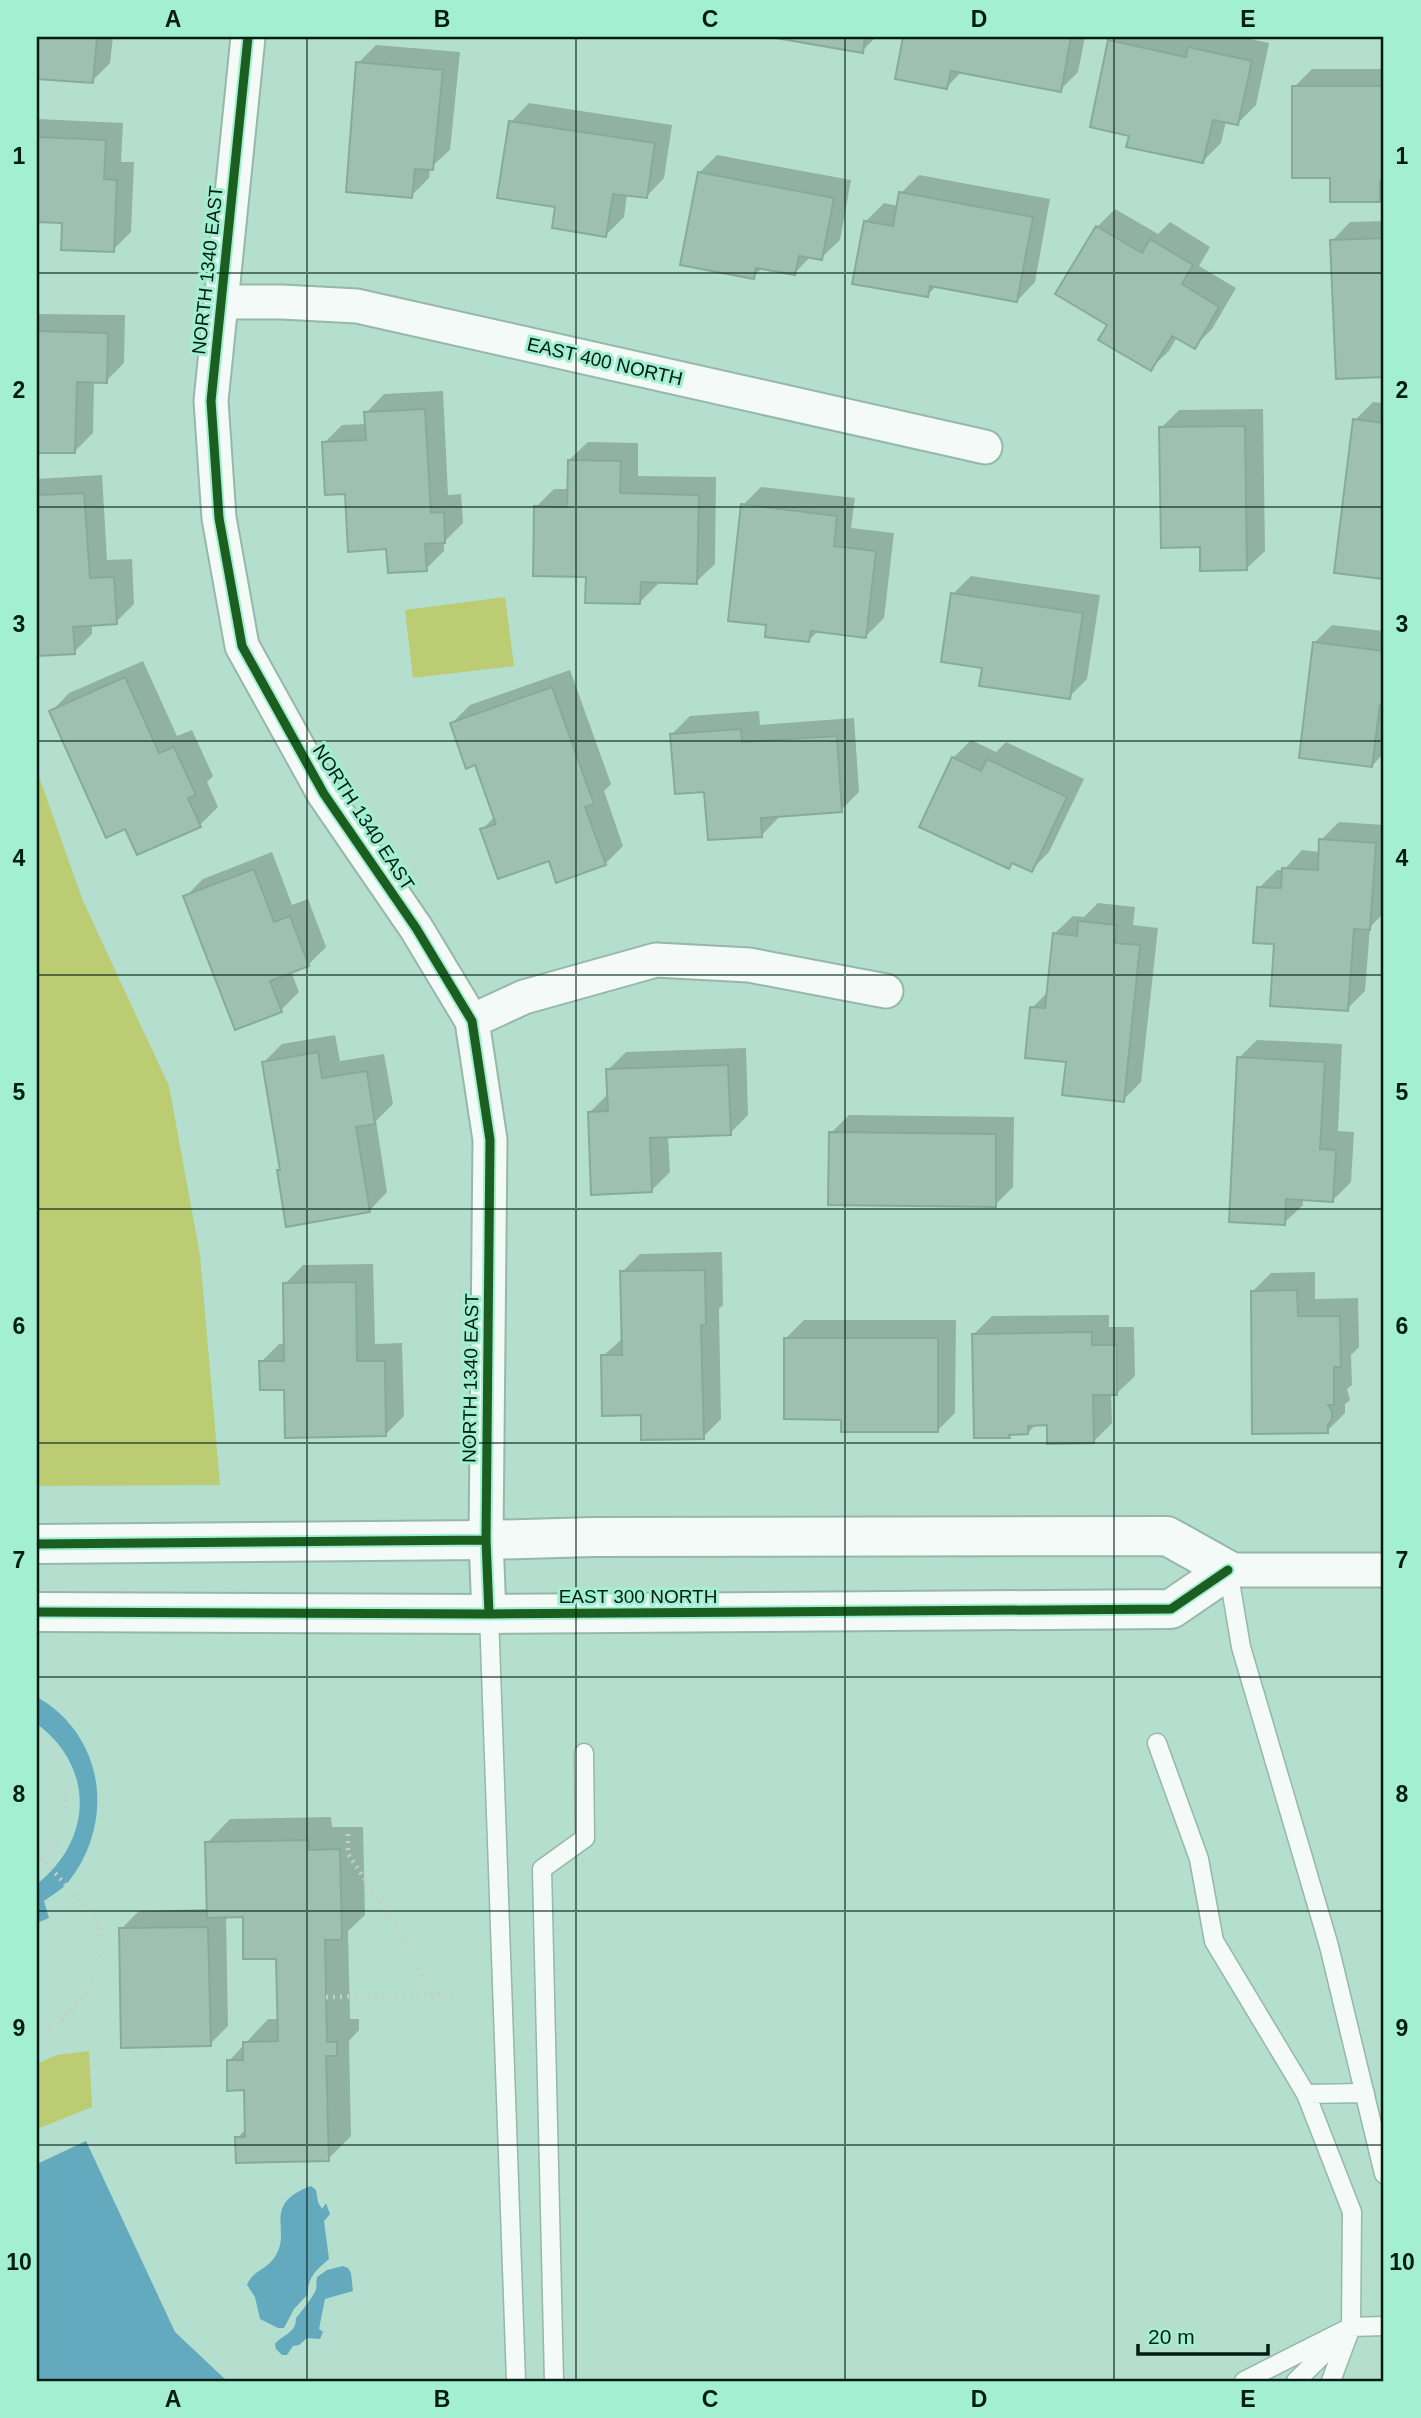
<svg xmlns="http://www.w3.org/2000/svg" width="1421" height="2418" font-family="Arial,sans-serif">
  <style>
    .green { fill: #bbcc73 }
    .water { fill: #63aabe }
    .shadow { fill: #0003 }
    .building { fill: #9ec0b3; stroke: #88aa9e; stroke-width: 2 }
    .lines { fill: none; stroke-linecap: round; stroke-linejoin: round }
    .service-casing { stroke: #96b7ab; stroke-width: 21 }
    .minor-casing { stroke: #96b7ab; stroke-width: 37 }
    .tertiary-casing { stroke: #96b7ab; stroke-width: 42 }
    .path { stroke: #c2d0cb; stroke-width: 4.5; stroke-dasharray: 2 5; stroke-linecap: butt }
    .service { stroke: #f4faf8; stroke-width: 18 }
    .minor { stroke: #f4faf8; stroke-width: 33 }
    .tertiary { stroke: #f4faf8; stroke-width: 38 }
    .cycleway-casing { stroke: #a2efd2; stroke-width: 13 }
    .cycleway { stroke: #1b5e20; stroke-width: 9 }
    .grid { fill: none; stroke: #001d14; stroke-width: 2; stroke-opacity: 0.55 }
    .labels { text-anchor: middle; stroke-width: 6; stroke-linejoin: round; paint-order: stroke }
    .street-label { font-size: 19px; fill: #001d14; stroke: #a2efd2 }
    .neatline { fill: none; stroke: #001d14; stroke-width: 2.5 }
    .grid-label { font-size: 23px; text-anchor: middle; font-weight: bold; fill: #001d14 }
  </style>
  <rect width="100%" height="100%" fill="#b4dece"/>
  <path class="green" d="M505,597l9,69 -101,12 -8,-68z
    M37,771l46,130 86,185 31,169 20,230 -183,1z
    M89,2051l3,56 -55,22v-65l20,-9z"/>
  <path class="water" d="M37,1697c67,38 79,124 32,184 -6,8 -17,14 -25,20l5,17 -12,5v-39c56,-44 58,-117 0,-160z
    M86,2141l89,191 52,49h-190v-217z
    M311,2186l5,4 2,12 4,7 4,-6 4,11 -6,7 5,38c-12,10 -22,19 -21,35l-14,15 -10,19h-6l-18,-9 -5,-22 -8,-12c5,-14 19,-15 27,-27 20,-27 -15,-53 37,-72z
    M343,2266l5,2 3,5 2,18 -28,8 -6,30 4,3 -3,7 -13,-1 -8,7 -6,1 -6,9h-5l-6,-6 -1,-5c8,-10 21,-10 21,-26 3,-3 20,-25 20,-29 1,-4 0,-8 1,-12l10,-7z"/>
  <path class="shadow" d="M37,37h76l-3,26 -18,18 -55,-4z
    M780,37h96l-14,14z
    M904,37h181l-7,35 -18,18 -98,-19 -15,16 -50,-10z
    M1115,37h126l28,6 -13,62 -18,18 -12,-2 -5,22 -19,19 -71,-27 -21,-94z
    M376,45l84,7 -10,98 -20,18 -1,10 -18,18 -53,-133z
    M1312,69h72v126l-5,5 -47,-24 -38,-89z
    M529,103l143,22 -8,53 -18,19 -19,-3 -3,23 -18,18 -49,-30 -46,-83z
    M38,119l85,4 -2,39h13l-3,70 -18,18 -49,-29 -27,-1z
    M717,155l134,25 -11,60 -19,18 -10,-2 -16,17 -32,-6 -10,10 -54,-104z
    M919,175l131,24 -15,83 -18,19 -80,-16 -10,11 -62,-74 19,-19 14,3 3,-13z
    M1115,209l43,25 12,-12 40,25 -11,19 37,22 -24,41 -18,18 -17,-10 -8,14 -19,18 -40,-44 -13,-98z
    M1384,221v155l-47,1 -5,-136 18,-19z
    M37,314l88,1 -1,48 -18,18h-12l-1,52 -18,18h-38z
    M443,391l5,104 13,-1 2,29 -19,19v9l-18,18 -38,-21 -41,-56 -23,-49 18,-18 24,-1v-11l18,-19z
    M1373,402l11,1v174l-48,-6 19,-151z
    M1263,409l2,142 -19,18 -45,-23 -40,-118 18,-18z
    M588,442l50,1v33l78,1 -1,87 -19,18 -38,-1v3l-18,18 -52,-27 -52,-68 18,-18h15v-29z
    M102,475l5,85 25,-1 2,45 -18,18 -24,2v10l-18,18 -37,3v-176z
    M761,487l94,11 -4,30 43,5 -10,85 -18,18 -48,-5 -9,9 -41,-16 -25,-119z
    M971,576l129,19 -13,84 -18,18 -85,-30 -31,-73z
    M1332,625l52,6v122l-12,13 -58,-123z
    M143,661l34,75 15,-6 21,46 -6,6 11,25 -18,18 -62,28 -12,-26 -75,-115 18,-19z
    M570,670l41,114 -7,7 19,55 -18,18 -55,-5 -68,-29 13,-14 -19,-53 -24,-40 18,-18z
    M759,711l1,14 94,-7 5,74 -18,18 -62,5v2l-18,19 -55,-46 -34,-56 18,-18z
    M971,740l25,12 10,-10 78,37 -35,73 -18,18 -17,-8 -5,5 -56,-109z
    M1339,822l45,3v88l-14,14 -5,64 -18,18 -71,-67 -17,-54 18,-18h7l18,-20 18,2 1,-12z
    M272,852l20,53 16,-6 18,48 -18,18 -17,6 8,21 -18,18 -96,-113 18,-18z
    M1098,903l37,4 -2,18 25,3 -17,154 -18,18 -55,-39 -36,-53 16,-16 6,-58 19,-18 11,1z
    M335,1035l5,26 44,-7 9,50 -17,17 11,71 -18,19 -87,-43 -18,-106 18,-18z
    M1257,1040l85,4 -4,87 16,1 -3,50 -18,18 -30,-2v7l-19,18 -45,-165z
    M746,1048l2,67 -18,18 -62,3 2,36 -18,18 -62,-78 19,-19 -1,-23 18,-18z
    M849,1115l165,2 -1,70 -18,18 -164,-72z
    M722,1252l1,53 -4,4 2,110 -18,18 -60,-24 -40,-57 20,-18 -1,-66 18,-18z
    M373,1264l2,80 27,-1 2,73 -19,19 -99,-47 -25,-26 18,-18h7l-1,-60 18,-19z
    M1315,1272v27l43,-1 1,49 -8,8 1,30 -5,4 3,11 -5,4v9l-18,18 -74,-140 18,-18z
    M1109,1315v12h25l1,49 -19,18h-5l1,29 -18,18 -45,-17h-13l-8,9h-16l-3,3 -35,-102 18,-18z
    M804,1320h152l-1,93 -18,18 -95,-13 -56,-80z
    M331,1817l1,10h31l2,88 -17,16 2,88h9v11l-10,11 2,95 -23,23 -91,-21 10,-10 -1,-39 -17,-28 39,-42h12l-2,-62 -34,-42h-18l2,111 -18,18 -89,-115 18,-18 70,-2 -2,-66 23,-24z"/>
  <path class="building" d="M37,37h60l-4,46 -56,-4z
    M770,37h95l-2,16z
    M903,37h168l-10,55 -110,-21 -4,18 -52,-10z
    M1108,40l78,17 2,-10 64,14 -14,64 -25,-5 -10,43 -77,-16 3,-11 -39,-9z
    M356,62l87,8 -10,100 -18,-1 -3,29 -66,-6z
    M1292,86h92v95h-4v21h-50v-24h-38z
    M509,121l146,22 -8,55 -34,-4 -7,43 -54,-9 3,-21 -58,-9z
    M37,137l69,3 -2,39 13,1 -3,72 -53,-2 1,-27 -25,-1z
    M698,172l136,26 -12,62 -23,-4 -4,19 -39,-7 -2,11 -74,-14z
    M899,192l134,25 -16,85 -87,-16 -2,11 -76,-13 12,-63 29,5z
    M1096,226l46,27 8,-14 43,26 -11,19 37,23 -24,42 -23,-13 -21,35 -53,-31 9,-15 -52,-31z
    M1384,238v139l-48,2 -6,-139z
    M37,331l71,2 -1,50 -30,-1 -2,71h-38z
    M425,409l6,104 13,-1 1,31 -20,1 2,27 -39,2 -2,-24 -38,3 -3,-58 -20,1 -3,-53 44,-2 -2,-28z
    M1353,419l31,4v156l-50,-6z
    M1245,426l2,144 -47,1v-24l-39,1 -2,-121z
    M568,460l53,1 -1,32 79,2 -2,89 -56,-2 -1,22 -55,-1 1,-26 -53,-1 1,-70 33,1z
    M84,493l6,85 24,-1 3,47 -44,3 2,27 -38,2v-161z
    M741,504l96,12 -3,30 42,5 -10,87 -55,-7 -2,11 -44,-5 1,-12 -38,-4z
    M951,593l132,20 -13,86 -91,-13 3,-18 -41,-6z
    M1313,642l71,9v54h-4l-8,62 -73,-9z
    M125,677l34,76 15,-6 22,48 -8,3 13,29 -64,28 -12,-26 -19,9 -57,-127z
    M552,687l42,117 -9,3 21,58 -50,18 -7,-22 -51,18 -18,-50 16,-5 -21,-59 -9,4 -16,-46z
    M741,729l1,13 95,-6 5,76 -81,6 1,19 -54,3 -4,-48 -29,2 -5,-60z
    M952,757l29,14 6,-12 80,38 -35,75 -20,-9 -3,6 -90,-42z
    M1319,839l57,4 -6,87 -16,-1 -6,82 -78,-5 4,-62 -21,-1 4,-56 24,1 1,-20 36,2z
    M254,869l20,53 16,-6 19,50 -39,15 12,31 -47,18 -52,-134z
    M1078,921l39,4 -2,18 25,2 -16,157 -62,-7 4,-33 -41,-4 5,-51 15,1 8,-75 24,3z
    M318,1052l4,26 45,-7 8,53 -19,3 14,85 -84,15 -9,-57h3l-18,-108z
    M1237,1057l88,5 -5,87 16,1 -3,52 -47,-3 -1,26 -56,-3z
    M728,1065l3,70 -81,3 2,54 -61,3 -3,-83 20,-1 -2,-42z
    M829,1132l167,2v73l-168,-2z
    M705,1270l1,55h-5l3,114 -63,1v-25l-39,1 -1,-61h21l-2,-84z
    M356,1282l1,79h28l1,75 -101,2 -1,-48h-24l-1,-29h25l-1,-78z
    M1297,1290l1,26h42l1,51h-7v38h-6l4,6v9l-4,4v9l-76,1 -1,-143z
    M1092,1332v13h25v50h-24l1,48 -47,1v-19l-19,1v8l-19,1 1,3h-36l-2,-104z
    M784,1338h154v94h-97v-12l-57,-1z
    M309,1840v10l31,-1 2,91h-17l2,102h10v14h-11l3,105 -93,2 -1,-26h10l-1,-47 -17,1v-31h16v-18l35,-1 -2,-82h-33v-42l-36,1 -2,-76z
    M208,1927l3,119 -90,2 -2,-120z"/>
  <g class="lines">
    <g class="service-casing">
      <path id="service" d="M1228,1570l13,77 88,299 55,228
        M489,1614l27,767
        M1157,1743l42,116 15,82 92,153 46,118 -1,115 -20,54
        M1306,2094l59,-1
        M554,2381l-12,-512 43,-31 -1,-85
        M1244,2381l107,-54 33,-1
        M1296,2381l43,-42"/>
    </g>
    <g class="minor-casing">
      <path id="minor" d="M248,37l-37,364 8,117 23,128 82,148 92,134 56,93 18,119 -4,400 3,74
        M222,302h60l75,4 628,141
        M472,1021l52,-24 132,-37 93,5 137,26
        M1228,1570h156"/>
    </g>
    <g class="tertiary-casing">
      <path id="tertiary" d="M37,1544l449,-4 107,-3 574,-1 61,34 -57,39 -682,5 -452,-2"/>
    </g>
    <path class="path" d="M348,1834v20l57,85 25,55
      M43,1859c26,-33 30,-69 10,-107
      M37,1866l6,-7 55,63 3,45 -19,33 -25,24 -20,13
      M326,1997l130,-3"/>
    <use href="#service" class="service"/>
    <use href="#minor" class="minor"/>
    <use href="#tertiary" class="tertiary"/>
    <g class="cycleway-casing">
      <path id="cycleway" d="M248,37l-37,364 8,117 23,128 82,148 92,134 56,93 18,119 -4,400 3,74
        M37,1544l449,-4
        M37,1612l452,2 682,-5 57,-39"/>
    </g>
    <use href="#cycleway" class="cycleway"/>
  </g>
  <path class="grid" d="M307,37v2344M576,37v2344M845,37v2344M1114,37v2344M37,273h1347M37,507h1347M37,741h1347M37,975h1347M37,1209h1347M37,1443h1347M37,1677h1347M37,1911h1347M37,2145h1347"/>
  <g class="labels">
    <g class="street-label">
      <text transform="translate(207 270) rotate(-84)" y="7">NORTH 1340 EAST</text>
      <text transform="translate(605 361) rotate(13)" y="7">EAST 400 NORTH</text>
      <text transform="translate(364 817) rotate(57)" y="7">NORTH 1340 EAST</text>
      <text transform="translate(470 1378) rotate(-89)" y="7">NORTH 1340 EAST</text>
      <text x="638" y="1603">EAST 300 NORTH</text>
    </g>
  </g>
  <rect width="1421" height="2418" fill="none" stroke="#a2efd2" stroke-width="77"/>
  <path d="M1138 2344v10h130v-10" fill="none" stroke="#001d14" stroke-width="3.5"/>
  <text x="1148" y="2344" font-size="21" fill="#001d14" stroke="#a2efd2" stroke-width="5" paint-order="stroke">20 m</text>
  <rect x="38" y="38" width="1344" height="2342" class="neatline"/>
  <g class="grid-label">
    <text x="173" y="27">A</text>
    <text x="442" y="27">B</text>
    <text x="710" y="27">C</text>
    <text x="979" y="27">D</text>
    <text x="1248" y="27">E</text>
    <text x="19" y="164">1</text>
    <text x="1402" y="164">1</text>
    <text x="19" y="398">2</text>
    <text x="1402" y="398">2</text>
    <text x="19" y="632">3</text>
    <text x="1402" y="632">3</text>
    <text x="19" y="866">4</text>
    <text x="1402" y="866">4</text>
    <text x="19" y="1100">5</text>
    <text x="1402" y="1100">5</text>
    <text x="19" y="1334">6</text>
    <text x="1402" y="1334">6</text>
    <text x="19" y="1568">7</text>
    <text x="1402" y="1568">7</text>
    <text x="19" y="1802">8</text>
    <text x="1402" y="1802">8</text>
    <text x="19" y="2036">9</text>
    <text x="1402" y="2036">9</text>
    <text x="19" y="2270">10</text>
    <text x="1402" y="2270">10</text>
    <text x="173" y="2407">A</text>
    <text x="442" y="2407">B</text>
    <text x="710" y="2407">C</text>
    <text x="979" y="2407">D</text>
    <text x="1248" y="2407">E</text>
  </g>
</svg>
